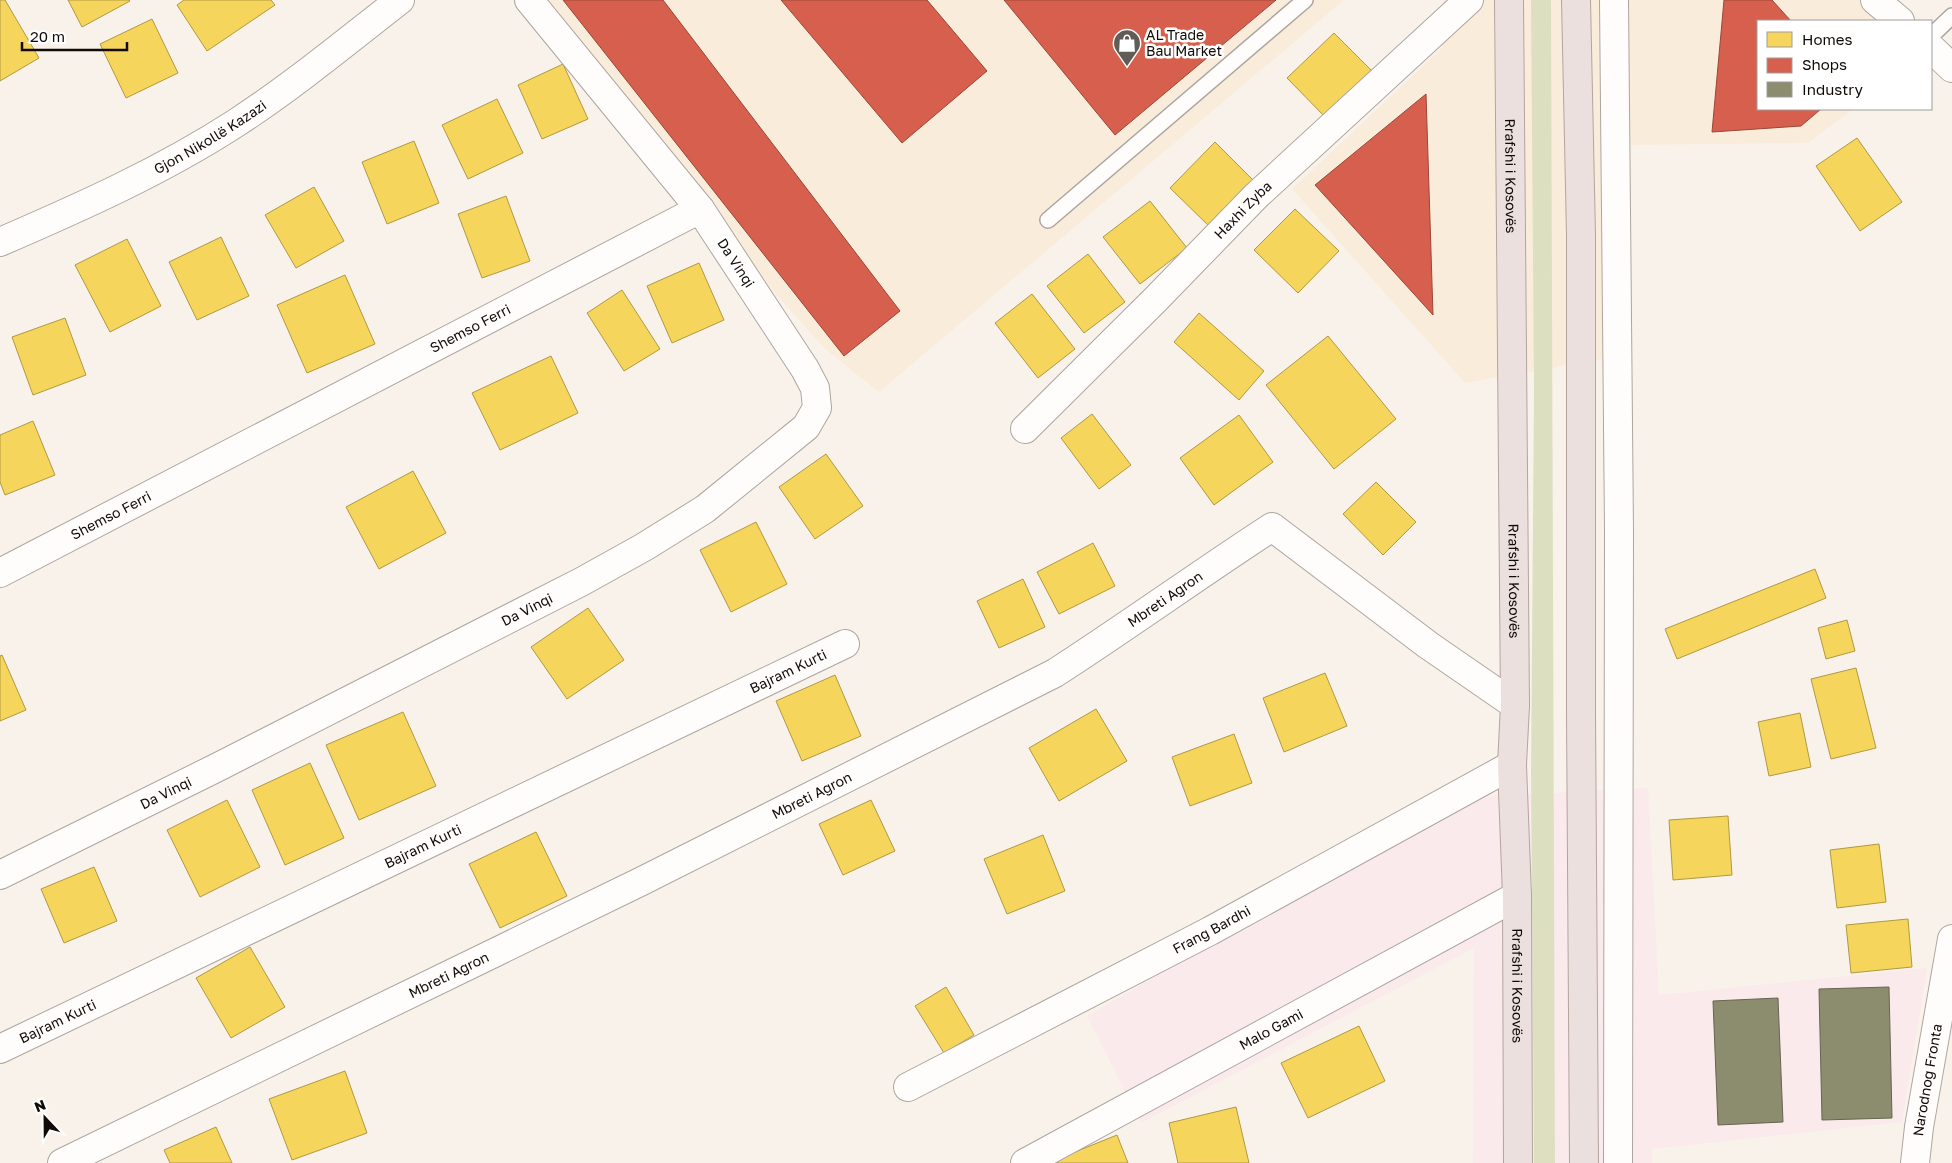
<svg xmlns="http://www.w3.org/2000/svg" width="1952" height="1163" font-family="'Golos Text',sans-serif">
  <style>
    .built { fill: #faecdb }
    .industrial { fill: #faeaec }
    .green { fill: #dde0c0 }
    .homes { fill: #f6d55c; stroke: #b19842 }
    .shops { fill: #d6604d; stroke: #9b4638 }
    .industry { fill: #8c8c6e; stroke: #67654f }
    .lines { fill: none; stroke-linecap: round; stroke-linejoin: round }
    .service-casing { stroke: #aca6a0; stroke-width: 18 }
    .minor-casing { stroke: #aca6a0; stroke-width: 30 }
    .trunk-casing { stroke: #b5a49e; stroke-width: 30 }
    .service { stroke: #fefdfc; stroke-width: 15 }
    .minor { stroke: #fefdfc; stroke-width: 28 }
    .trunk { stroke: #ebe0dd; stroke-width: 28 }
    .labels { text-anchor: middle; stroke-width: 5; stroke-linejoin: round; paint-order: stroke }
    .poi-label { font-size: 14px; fill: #100b06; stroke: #fff; text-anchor: start }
    .street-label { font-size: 14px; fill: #100b06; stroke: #fff }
  </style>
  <rect width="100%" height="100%" fill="#f9f2ea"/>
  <path class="built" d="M529,0h815l-465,392 -55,-44 -124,-139z
    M1443,0h420l18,21h-123v88h95l-45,34 -179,2 1,209 -165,29 -173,-194 149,-140z"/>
  <path class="industrial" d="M1648,788l11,207 268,-27 -25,154 -250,27v14h-179l1,-215 -333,175 -54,-107 379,-219z"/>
  <path class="green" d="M1531,0h20l4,1163h-21l-3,-390 3,-382z"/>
  <path class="homes" d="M0,0h5l34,58 -39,23z
    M68,0h61l1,1 -48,26z
    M184,0h87l4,5 -68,46 -30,-46z
    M152,19l26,54 -52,25 -26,-54z
    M1334,33l41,41 -47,46 -41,-42z
    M563,64l25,55 -46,20 -24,-54z
    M497,99l26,54 -55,26 -26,-54z
    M1857,138l45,64 -42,29 -44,-65z
    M414,141l25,62 -52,21 -25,-62z
    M1215,142l42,42 -45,45 -42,-41z
    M314,187l30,54 -48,27 -31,-53z
    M506,196l24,65 -48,17 -24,-64z
    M1150,201l37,47 -47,36 -37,-47z
    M1295,209l44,42 -41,42 -44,-43z
    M221,237l28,59 -52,24 -28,-58z
    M127,239l34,67 -51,26 -35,-67z
    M1088,254l37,48 -41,31 -37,-47z
    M699,263l25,57 -52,23 -25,-57z
    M345,275l30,69 -68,29 -30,-68z
    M622,290l38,59 -36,22 -37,-58z
    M1032,294l43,55 -37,29 -43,-55z
    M1199,313l65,58 -25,29 -65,-58z
    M65,318l21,57 -53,20 -21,-58z
    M1328,336l68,83 -62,50 -68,-84z
    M551,356l27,57 -78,37 -28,-57z
    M1092,414l39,51 -32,24 -38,-51z
    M1239,415l34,47 -59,43 -34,-47z
    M33,421l22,54 -50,20 -5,-13v-47z
    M826,454l37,52 -48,33 -36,-52z
    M413,471l33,62 -67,36 -33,-62z
    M1376,482l40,40 -33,33 -40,-41z
    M756,522l31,62 -56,28 -31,-62z
    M1093,543l22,43 -56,28 -22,-42z
    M1815,569l11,29 -149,61 -12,-30z
    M1023,579l22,48 -46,21 -22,-47z
    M588,608l36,52 -57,39 -36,-52z
    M1847,620l8,31 -29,8 -8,-31z
    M2,655l24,55 -26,11v-65z
    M1856,668l20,80 -45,11 -20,-80z
    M1325,673l22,53 -63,26 -21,-54z
    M835,675l26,61 -59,25 -26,-60z
    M1096,709l31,52 -68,40 -30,-53z
    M403,712l33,74 -77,34 -33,-75z
    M1800,713l11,54 -42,9 -11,-54z
    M1234,734l18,49 -62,23 -18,-49z
    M310,763l34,75 -59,27 -33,-75z
    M227,800l33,67 -60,30 -33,-67z
    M871,800l24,51 -52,24 -24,-51z
    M1728,816l4,59 -59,5 -4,-60z
    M536,832l31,64 -67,32 -31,-64z
    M1043,835l22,56 -58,23 -23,-55z
    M1879,844l7,58 -49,6 -7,-58z
    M94,867l23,54 -53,22 -23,-54z
    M1908,919l4,48 -61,6 -5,-48z
    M250,947l35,60 -54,31 -35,-60z
    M946,987l28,48 -30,18 -29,-47z
    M1359,1026l26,55 -77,37 -27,-55z
    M345,1071l22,62 -75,27 -23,-61z
    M1236,1107l13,56h-71l-9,-40z
    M216,1127l16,36h-62l-6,-13z
    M1117,1135l11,28h-71l-2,-3z"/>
  <path class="shops" d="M563,0h100l237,311 -56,45z
    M781,0h146l60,71 -85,72z
    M1004,0h272l-161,135z
    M1724,0h48l19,21h-33v88h63l-20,17 -89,6z
    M1426,94l7,221 -118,-130z"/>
  <path class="industry" d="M1889,987l3,131 -70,2 -3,-131z
    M1778,998l5,124 -65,3 -5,-124z"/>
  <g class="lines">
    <g class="service-casing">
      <path id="service" d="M1931,36l21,-20
        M1048,220l257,-220"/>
    </g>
    <g class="minor-casing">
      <g id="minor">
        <path d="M1614,0l5,531 -1,632"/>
        <path d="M1875,0l25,21"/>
        <path d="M1931,48l21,20"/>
        <path id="s1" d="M0,242c81,-35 162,-71 236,-119 57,-37 110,-81 164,-123"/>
        <path id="s2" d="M1025,429l131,-130 100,-103 213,-196"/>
        <path id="s3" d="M0,573l700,-364"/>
        <path id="s4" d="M0,875l218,-108 363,-185 63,-35 61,-38 101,-82 11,-19 -2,-20 -10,-19 -105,-160 -171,-209"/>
        <path id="s5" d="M0,1049l845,-405"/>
        <path id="s6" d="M908,1087l302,-156 302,-166"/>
        <path id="s7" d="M62,1163l578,-281 415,-209c73,-47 143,-98 217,-146l156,118 87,60"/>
        <path id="s8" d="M1025,1163l492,-267"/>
        <path id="s9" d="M1915,1163l4,-36 33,-188"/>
      </g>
    </g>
    <g class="trunk-casing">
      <g id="trunk">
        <path id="s10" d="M1509,0l6,705 -3,60 5,131 1,267"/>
        <path d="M1576,0l5,235v478l3,450"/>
      </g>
    </g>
    <use href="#service" class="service"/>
    <use href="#minor" class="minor"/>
    <use href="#trunk" class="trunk"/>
  </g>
  <defs>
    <g id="shop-pin" transform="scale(1.4375)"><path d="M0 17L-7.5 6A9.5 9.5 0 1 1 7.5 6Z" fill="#625c56" stroke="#fff"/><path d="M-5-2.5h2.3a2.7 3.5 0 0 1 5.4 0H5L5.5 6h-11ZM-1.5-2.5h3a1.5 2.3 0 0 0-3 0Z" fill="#fff"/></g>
  </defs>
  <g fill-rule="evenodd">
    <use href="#shop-pin" x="1127" y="43"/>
  </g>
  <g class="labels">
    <g class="poi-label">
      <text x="1146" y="40">AL Trade<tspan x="1146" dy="16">Bau Market</tspan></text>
    </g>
    <g class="street-label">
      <text dy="5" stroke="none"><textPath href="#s1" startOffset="235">Gjon Nikollë Kazazi</textPath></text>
      <text dy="5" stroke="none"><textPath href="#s10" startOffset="176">Rrafshi i Kosovës</textPath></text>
      <text dy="5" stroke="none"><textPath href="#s2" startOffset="309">Haxhi Zyba</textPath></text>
      <text transform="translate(736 263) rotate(57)" y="5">Da Vinqi</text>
      <text dy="5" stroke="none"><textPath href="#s3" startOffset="530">Shemso Ferri</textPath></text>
      <text dy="5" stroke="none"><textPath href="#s3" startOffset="125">Shemso Ferri</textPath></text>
      <text dy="5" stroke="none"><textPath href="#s10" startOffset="581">Rrafshi i Kosovës</textPath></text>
      <text dy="5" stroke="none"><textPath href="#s7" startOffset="1240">Mbreti Agron</textPath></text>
      <text dy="5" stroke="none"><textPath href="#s4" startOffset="590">Da Vinqi</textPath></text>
      <text dy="5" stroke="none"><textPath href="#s5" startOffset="874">Bajram Kurti</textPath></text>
      <text dy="5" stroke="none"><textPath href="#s4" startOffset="185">Da Vinqi</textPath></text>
      <text dy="5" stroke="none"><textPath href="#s7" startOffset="835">Mbreti Agron</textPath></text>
      <text dy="5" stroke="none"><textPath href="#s5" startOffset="469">Bajram Kurti</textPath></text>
      <text dy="5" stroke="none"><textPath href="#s6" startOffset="342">Frang Bardhi</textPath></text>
      <text dy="5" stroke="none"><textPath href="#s7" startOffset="430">Mbreti Agron</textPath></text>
      <text dy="5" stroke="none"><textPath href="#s10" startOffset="986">Rrafshi i Kosovës</textPath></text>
      <text dy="5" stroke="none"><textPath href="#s5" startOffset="64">Bajram Kurti</textPath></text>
      <text dy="5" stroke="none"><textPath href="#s8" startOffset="280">Malo Gami</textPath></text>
      <text dy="5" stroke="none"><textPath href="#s9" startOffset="84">Narodnog Fronta</textPath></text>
    </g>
  </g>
  <rect x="1757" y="20" width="175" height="90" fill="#ffffff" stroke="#9f9d9b"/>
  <rect x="1767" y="32" width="25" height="15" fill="#f6d55c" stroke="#9f9d9b"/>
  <text x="1802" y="45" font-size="15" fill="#100b06">Homes</text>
  <rect x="1767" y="58" width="25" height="15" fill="#d6604d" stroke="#9f9d9b"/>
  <text x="1802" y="70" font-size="15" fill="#100b06">Shops</text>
  <rect x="1767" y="82" width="25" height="15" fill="#8c8c6e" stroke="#9f9d9b"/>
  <text x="1802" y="95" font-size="15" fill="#100b06">Industry</text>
  <g transform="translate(45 1118) rotate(338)" stroke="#ffffff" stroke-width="4" paint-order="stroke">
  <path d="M0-4L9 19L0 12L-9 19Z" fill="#100b06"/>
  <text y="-8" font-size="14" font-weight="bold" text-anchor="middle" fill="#100b06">N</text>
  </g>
  <path d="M22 42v8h105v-8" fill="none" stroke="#100b06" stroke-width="2.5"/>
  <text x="30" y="42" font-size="15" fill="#100b06" stroke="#ffffff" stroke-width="4" paint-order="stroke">20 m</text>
</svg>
